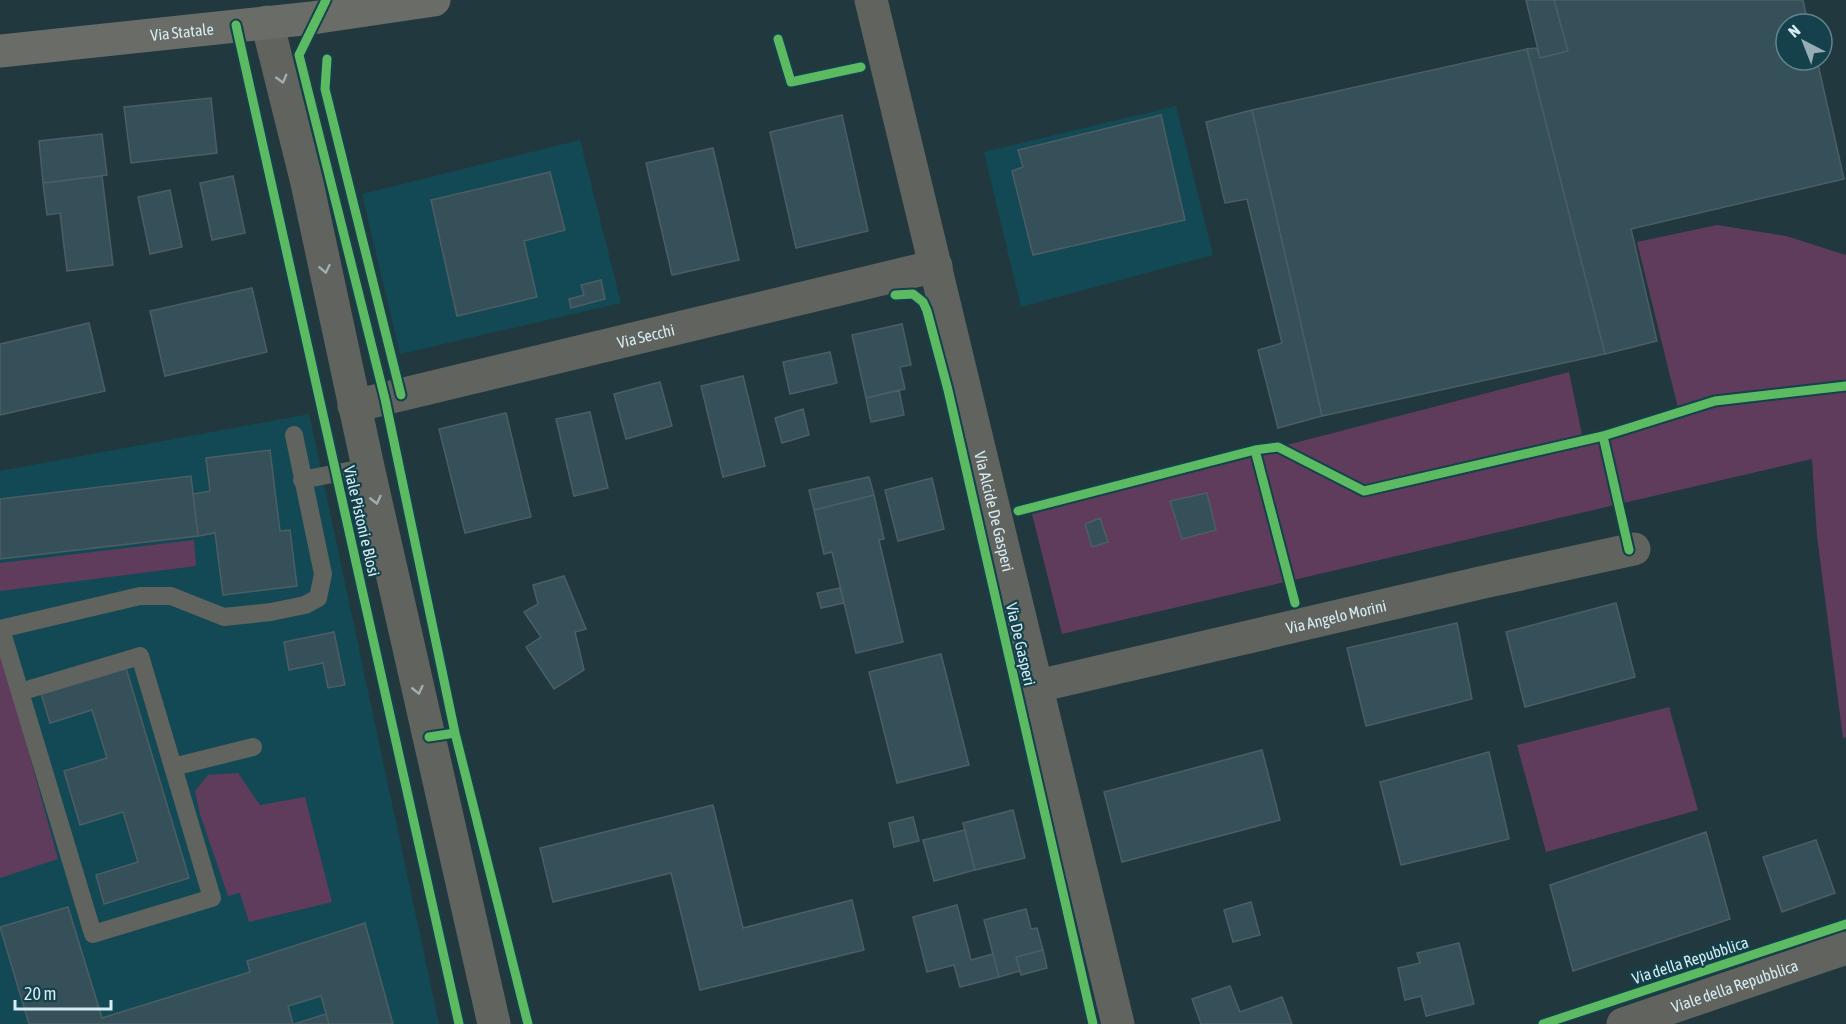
<svg xmlns="http://www.w3.org/2000/svg" width="1846" height="1024" font-family="'Asap Condensed',sans-serif">
  <style>
    .built { fill: #134954 }
    .green { fill: #603c5c }
    .building { fill: #365059; stroke: #4c5e64; stroke-width: 1.5 }
    .lines { fill: none; stroke-linecap: round; stroke-linejoin: round }
    .service { stroke: #61635f; stroke-width: 18 }
    .minor { stroke: #61635f; stroke-width: 33 }
    .secondary { stroke: #6a6c67; stroke-width: 33 }
    .cycleway-casing { stroke: #14414b; stroke-width: 13 }
    .cycleway { stroke: #5cba63; stroke-width: 9 }
    .oneway { stroke: #a1aeb0 }
    .labels { text-anchor: middle; stroke-width: 4.5; stroke-linejoin: round; paint-order: stroke }
    .street-label { font-size: 16px; fill: #d5ecf2; stroke: #14414b }
  </style>
  <rect width="100%" height="100%" fill="#21393e"/>
  <path class="built" d="M1176,106l37,149 -192,52 -37,-155z
    M580,140l41,163 -221,51 -38,-160z
    M309,414l130,610h-439v-553z"/>
  <path class="green" d="M1717,225l69,11 60,19v482l-3,1 -26,-202 -5,-77 -750,175 -30,-120 223,-64 24,-3 290,-75 13,63 97,-23 -42,-170z
    M194,540l2,26 -196,25v-28z
    M0,648l58,211 -58,19z
    M1669,707l29,103 -152,42 -29,-107z
    M238,773l22,32 45,-8 27,105 -83,20 -9,-29 -12,3 -28,-82 -5,-23 13,-16z"/>
  <path class="building" d="M1526,0h28l14,51 -28,7z
    M1554,0h249l5,24h-22v36h31l27,119 -213,50 26,112 -52,13 -78,-305 10,-1 3,10 28,-7z
    M1527,49l78,305 -283,62 -70,-306z
    M211,98l6,55 -86,10 -7,-56z
    M1252,110l70,306 -44,12 -20,-78 24,-7 -35,-144 -22,4 -19,-81z
    M842,115l26,116 -72,17 -26,-116z
    M1161,115l24,105 -152,35 -21,-84 11,-4 -5,-17z
    M102,134l5,41 -64,8 -4,-42z
    M713,148l26,112 -67,15 -26,-112z
    M550,172l15,58 -41,11 13,56 -80,19 -26,-116z
    M102,176l11,89 -46,6 -7,-58 -13,2 -4,-32z
    M233,176l12,57 -33,7 -12,-57z
    M170,190l12,57 -32,7 -12,-57z
    M601,280l4,19 -34,9 -2,-9 15,-4 -3,-10z
    M252,288l15,64 -102,24 -15,-65z
    M89,323l16,68 -105,24v-71z
    M902,324l9,41 -11,2 5,22 -39,9 -14,-63z
    M830,352l7,31 -47,11 -7,-32z
    M743,376l22,90 -42,11 -22,-91z
    M660,382l12,44 -46,13 -12,-45z
    M899,390l5,25 -33,7 -5,-24z
    M803,409l6,26 -27,8 -7,-25z
    M590,412l18,76 -34,8 -18,-77z
    M506,413l25,104 -66,16 -26,-104z
    M270,450l10,81 10,-1 7,56 -74,9 -8,-62 -17,3 -5,-42 17,-3 -4,-33z
    M191,476l7,60 -198,23v-60z
    M869,477l5,18 -60,15 -5,-20z
    M932,478l12,51 -46,12 -13,-51z
    M1207,493l9,37 -34,9 -12,-38z
    M874,495l10,44 -5,1 24,102 -47,11 -24,-101 -8,2 -10,-44z
    M1100,518l8,24 -16,5 -7,-23z
    M564,576l22,53 -11,3 9,38 -30,19 -28,-42 15,-10 -17,-25 14,-8 -5,-19z
    M840,588l4,15 -23,5 -4,-15z
    M1616,603l19,74 -110,30 -19,-75z
    M1457,623l15,76 -106,27 -19,-78z
    M334,632l11,53 -17,3 -5,-25 -34,7 -5,-28z
    M941,654l28,111 -72,18 -28,-111z
    M126,668l63,210 -85,26 -8,-29 42,-13 -15,-50 -43,13 -16,-54 43,-13 -15,-48 -42,13 -9,-30z
    M1262,750l18,70 -158,42 -18,-70z
    M1489,752l20,87 -108,26 -21,-83z
    M713,805l30,123 109,-28 12,50 -164,40 -29,-117 -118,29 -13,-54z
    M1013,810l12,48 -50,12 -12,-47z
    M913,817l6,24 -25,6 -5,-24z
    M965,830l10,40 -41,11 -11,-41z
    M1706,832l24,87 -157,52 -23,-86z
    M1816,840l19,53 -53,19 -19,-55z
    M1251,902l9,33 -27,7 -9,-32z
    M957,905l14,55 22,-6 6,23 -39,10 -6,-22 -27,7 -14,-55z
    M68,907l34,111 148,-46 -3,-11 118,-38 28,101h-64l-8,-28 -33,10 5,18h-264l-29,-97z
    M1026,909l5,20 6,-1 6,22 -27,7 4,14 -21,6 -15,-57z
    M1459,943l15,61 -48,12 -5,-20 -16,4 -7,-32 22,-5 -3,-10z
    M1043,950l4,18 -26,7 -5,-18z
    M1230,986l10,26 42,-15 10,27h-91l-9,-25z
    M326,1014l3,10h-36h1z"/>
  <g class="lines">
    <path class="service" d="M302,480l66,-13
      M0,629l140,-33h31l53,21 47,-5 34,-7 13,-7 5,-24 -29,-139
      M1,629l19,63 120,-36 72,242 -119,36 -73,-242
      M173,767l80,-20"/>
    <g class="minor">
      <path id="s1" d="M871,0l247,1024"/>
      <path d="M267,22l40,161 61,284 126,557"/>
      <path id="s2" d="M354,406l582,-140"/>
      <path id="s3" d="M1038,686l446,-104 150,-33"/>
      <path id="s4" d="M1623,1024l223,-76"/>
    </g>
    <path class="secondary" id="s5" d="M0,51l312,-33 122,-18"/>
    <g class="cycleway-casing">
      <path id="cycleway" d="M326,0l-27,55 86,344 70,334
        M236,25l223,999
        M778,39l13,43 70,-15
        M327,59l-2,30 76,306
        M895,295l18,-1 10,8 4,9 21,79 145,634
        M1603,436l26,114
        M1255,450l40,153
        M1018,511l237,-61 23,-3 86,44 239,-55 112,-35 131,-15
        M429,737l26,-4 73,291
        M1543,1024l303,-100"/>
    </g>
    <use href="#cycleway" class="cycleway"/>
  </g>
  <defs><path id="oneway-chevron" d="M-2-3.5L2.5 0L-2 3.5" fill="none" stroke-width="1.6" stroke-linecap="round" stroke-linejoin="round" transform="scale(1.5)"/></defs>
  <g class="oneway">
    <use href="#oneway-chevron" transform="translate(282 79) rotate(75)"/>
    <use href="#oneway-chevron" transform="translate(325 269) rotate(78)"/>
    <use href="#oneway-chevron" transform="translate(376 500) rotate(77)"/>
    <use href="#oneway-chevron" transform="translate(418 690) rotate(77)"/>
  </g>
  <g class="labels">
    <g class="street-label">
      <text dy="6" stroke="none"><textPath href="#s5" startOffset="183">Via Statale</textPath></text>
      <text dy="6" stroke="none"><textPath href="#s2" startOffset="300">Via Secchi</textPath></text>
      <text dy="6" stroke="none"><textPath href="#s1" startOffset="526">Via Alcide De Gasperi</textPath></text>
      <text transform="translate(362 521) rotate(77)" y="6">Viale Pistoni e Blosi</text>
      <text dy="6" stroke="none"><textPath href="#s3" startOffset="306">Via Angelo Morini</textPath></text>
      <text transform="translate(1021 644) rotate(77)" y="6">Via De Gasperi</text>
      <text transform="translate(1690 960) rotate(-18)" y="6">Via della Repubblica</text>
      <text dy="6" stroke="none"><textPath href="#s4" startOffset="118">Viale della Repubblica</textPath></text>
    </g>
  </g>
  <g transform="translate(1804 42) rotate(318)"><circle r="28" fill="#14414b" stroke="#61858e" stroke-width="1.5"/>
  <path d="M0-4.5L10 22L0 15L-10 22Z" fill="#96adb3"/>
  <text y="-9" font-size="16" font-weight="bold" text-anchor="middle" fill="#d5ecf2">N</text>
  </g>
  <path d="M15 1000v9h96v-9" fill="none" stroke="#d5ecf2" stroke-width="3"/>
  <text x="24" y="1000" font-size="18" fill="#d5ecf2" stroke="#14414b" stroke-width="4.5" paint-order="stroke">20 m</text>
</svg>
